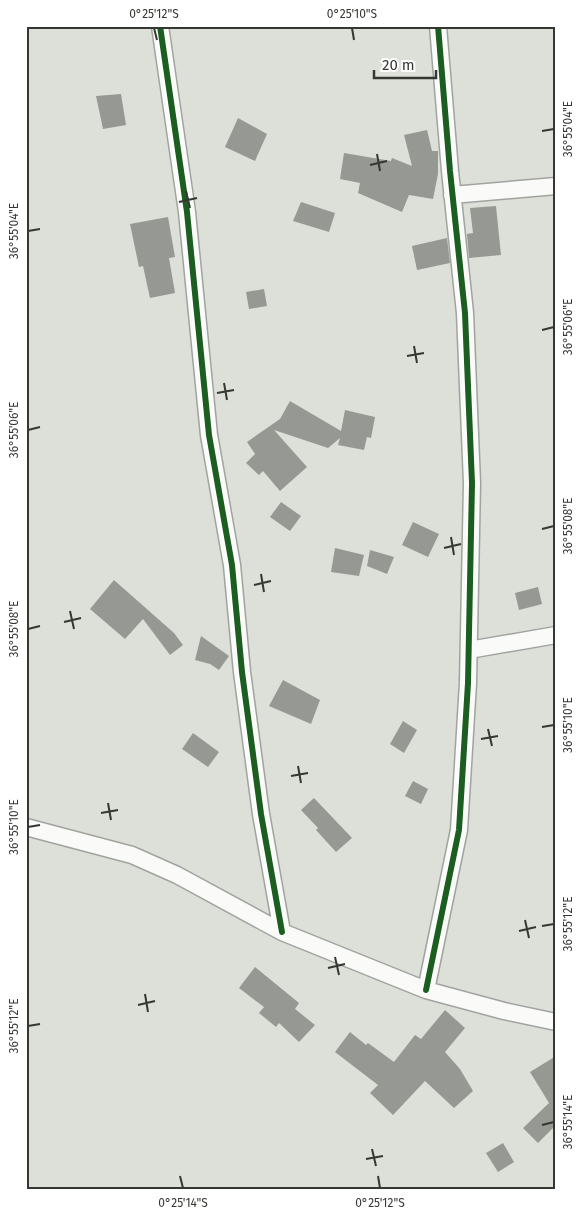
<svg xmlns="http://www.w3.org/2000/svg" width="582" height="1216" font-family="'Fira Sans',sans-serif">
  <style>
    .building { fill: #969993 }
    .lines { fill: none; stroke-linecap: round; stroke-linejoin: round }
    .minor-casing { stroke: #a1a49e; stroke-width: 19 }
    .minor { stroke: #fafaf9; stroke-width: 16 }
    .cycleway-casing { stroke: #fff; stroke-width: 9 }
    .cycleway { stroke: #1b5e20; stroke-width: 6 }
    .ticks { fill: none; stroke: #343832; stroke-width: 2 }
    .neatline { fill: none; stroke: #343832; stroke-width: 2 }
    .ticks-label { font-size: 12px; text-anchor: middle; fill: #343832 }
  </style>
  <rect width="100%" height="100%" fill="#dce0d8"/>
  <path class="building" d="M121,94l5,31 -23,4 -7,-33z
    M238,118l29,16 -12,27 -30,-14z
    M427,130l5,21h6v23l-5,25 -24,-4 -7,17 -44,-19 2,-10 -20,-4 4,-26 47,8 1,-3 20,8 -8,-31z
    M301,202l34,11 -6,19 -36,-11z
    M496,206l5,49 -32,3 -2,-24 6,-1 -3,-25z
    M168,217l7,40 -6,1 6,35 -25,5 -7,-32 -4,1 -9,-43z
    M447,238l3,25 -33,7 -5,-24z
    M264,289l3,17 -18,3 -3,-17z
    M290,401l51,30 4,-21 30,7 -4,21 -4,-1 -3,13 -26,-5 2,-7 -12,10 -54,-18 33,37 -27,24 -17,-20 -4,4 -13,-12 9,-9 -8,-12 33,-23z
    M281,502l20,14 -11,15 -20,-14z
    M413,522l26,12 -11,23 -26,-12z
    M335,548l29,7 -5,21 -28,-4z
    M370,550l24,7 -7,17 -20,-8z
    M114,580l60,53 9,12 -13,10 -27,-36 -18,20 -35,-30z
    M538,587l4,17 -23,6 -4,-17z
    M201,636l28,20 -10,14 -9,-6 -15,-4z
    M283,680l37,20 -9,24 -42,-18z
    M403,721l14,9 -13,23 -14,-9z
    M193,733l26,19 -11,15 -26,-18z
    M413,781l15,8 -7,15 -16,-8z
    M314,798l38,40 -16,14 -20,-22 2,-2 -17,-18z
    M255,967l44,36 -4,6 20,16 -16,17 -20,-19 -3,4 -17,-14 5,-6 -25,-19z
    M445,1010l20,18 -20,24 15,17 13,22 -19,17 -29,-27 -32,34 -23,-22 8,-8 -43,-33 15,-20 16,13 2,-2 26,19 21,-27 6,4z
    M556,1056v69l-18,18 -15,-15 26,-25 -19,-31z
    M503,1143l11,19 -16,10 -12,-19z"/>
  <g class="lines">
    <g class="minor-casing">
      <path id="minor" d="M160,26l27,186 22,223 23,130 10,107 19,142 21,118
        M452,195l104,-9
        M469,650l87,-15
        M26,827l106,28 45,20 105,57 144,58 78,21 52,11
        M426,990l33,-160 9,-147 4,-200 -7,-170 -15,-142 -12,-145"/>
    </g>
    <use href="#minor" class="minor"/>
    <g class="cycleway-casing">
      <path id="cycleway" d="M160,26l27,186 22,223 23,130 10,107 19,142 21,118
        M426,990l33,-160 9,-147 4,-200 -7,-170 -15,-142 -12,-145"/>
    </g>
    <use href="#cycleway" class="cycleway"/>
  </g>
  <path class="ticks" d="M154,28l3,12M352,28l2,12M542,131l12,-2M377,154l3,17M370,165l17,-4M186,191l4,17M179,202l18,-4M28,231l12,-2M542,330l12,-3M414,346l3,17M407,356l17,-3M224,383l3,17M217,393l17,-3M28,430l12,-3M542,529l12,-3M451,537l3,18M444,548l17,-4M261,574l3,18M254,585l17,-4M70,611l4,18M64,622l17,-4M28,629l12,-3M542,727l12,-2M488,729l4,17M481,739l17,-3M298,766l3,17M291,776l17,-3M108,803l3,17M101,813l17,-3M28,827l12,-2M525,920l4,18M542,926l12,-2M519,931l17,-4M335,957l4,18M328,968l17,-4M145,994l3,18M138,1005l17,-4M28,1026l12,-2M542,1125l12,-3M372,1149l4,17M366,1159l17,-3M180,1176l3,12M378,1176l2,12"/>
  <rect width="582" height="1216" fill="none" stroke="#ffffff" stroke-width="55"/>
  <path d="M374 70v8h62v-8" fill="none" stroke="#343832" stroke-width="2.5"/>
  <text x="382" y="70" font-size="15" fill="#343832" stroke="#ffffff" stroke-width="4" paint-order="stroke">20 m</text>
  <rect x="28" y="28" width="526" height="1160" class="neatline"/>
  <g class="ticks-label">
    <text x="154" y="18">0°25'12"S</text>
    <text x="352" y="18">0°25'10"S</text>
    <text transform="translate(568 129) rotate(-90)" y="4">36°55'04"E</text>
    <text transform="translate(14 231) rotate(-90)" y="4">36°55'04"E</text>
    <text transform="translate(568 327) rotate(-90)" y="4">36°55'06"E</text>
    <text transform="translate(14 430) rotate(-90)" y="4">36°55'06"E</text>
    <text transform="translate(568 526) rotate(-90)" y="4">36°55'08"E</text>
    <text transform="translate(14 629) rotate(-90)" y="4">36°55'08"E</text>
    <text transform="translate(568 725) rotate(-90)" y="4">36°55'10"E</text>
    <text transform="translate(14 827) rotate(-90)" y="4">36°55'10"E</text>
    <text transform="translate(568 924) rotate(-90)" y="4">36°55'12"E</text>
    <text transform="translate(14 1026) rotate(-90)" y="4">36°55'12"E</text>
    <text transform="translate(568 1122) rotate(-90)" y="4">36°55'14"E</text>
    <text x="183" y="1207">0°25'14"S</text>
    <text x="380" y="1207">0°25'12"S</text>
  </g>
</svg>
